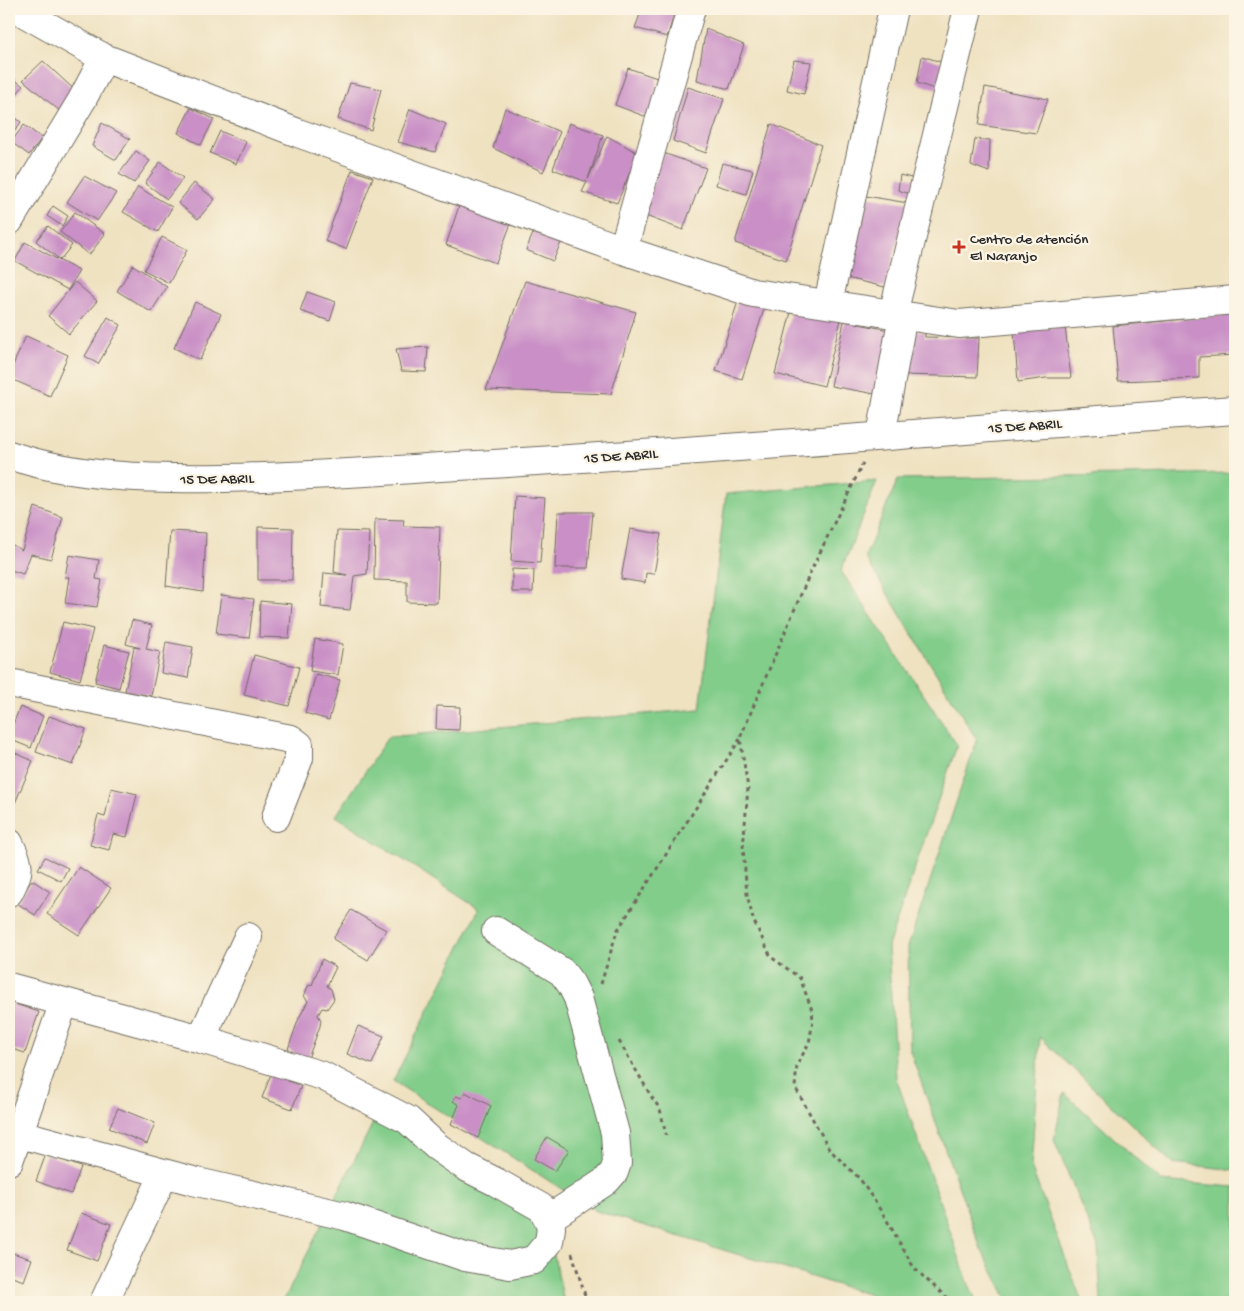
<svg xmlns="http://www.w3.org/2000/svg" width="1244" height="1311" font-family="'Gochi Hand',sans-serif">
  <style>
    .green { fill: #83cd8b; stroke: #577c5b }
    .building { fill: #c98fc6 }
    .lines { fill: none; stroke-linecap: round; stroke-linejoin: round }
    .minor-casing { stroke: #706b60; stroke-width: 30 }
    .major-casing { stroke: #706b60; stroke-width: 30 }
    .path { stroke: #706b60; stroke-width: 3; stroke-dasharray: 4 4; stroke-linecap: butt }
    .minor { stroke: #fff; stroke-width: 28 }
    .major { stroke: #fff; stroke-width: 28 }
    .poi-dot { fill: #c8321e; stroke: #fcf5e5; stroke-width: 2 }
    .labels { text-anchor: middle; stroke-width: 4.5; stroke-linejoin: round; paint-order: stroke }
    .poi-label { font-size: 15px; fill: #2b2b2b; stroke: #fcf5e5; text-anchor: start }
    .street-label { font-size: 15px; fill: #2b2b2b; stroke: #fcf5e5 }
  </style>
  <rect width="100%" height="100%" fill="#fcf5e5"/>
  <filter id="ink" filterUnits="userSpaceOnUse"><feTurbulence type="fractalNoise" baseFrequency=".02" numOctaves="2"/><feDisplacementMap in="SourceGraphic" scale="10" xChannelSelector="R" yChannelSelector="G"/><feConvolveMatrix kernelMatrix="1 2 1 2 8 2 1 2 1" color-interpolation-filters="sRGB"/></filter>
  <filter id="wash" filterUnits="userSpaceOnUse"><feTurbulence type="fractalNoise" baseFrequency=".0096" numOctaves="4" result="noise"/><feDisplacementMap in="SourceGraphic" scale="20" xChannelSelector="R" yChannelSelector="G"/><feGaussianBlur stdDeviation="1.12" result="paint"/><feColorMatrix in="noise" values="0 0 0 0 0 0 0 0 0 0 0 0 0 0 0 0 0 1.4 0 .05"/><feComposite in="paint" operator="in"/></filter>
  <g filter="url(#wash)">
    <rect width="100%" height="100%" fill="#efe2c1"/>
    <path class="green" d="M1235,473v697l-63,-7 -132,-126 -9,130 51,135h-73l-28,-53 -71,-198 -2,-104 69,-207 -112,-183 33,-78z
      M877,481l-36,90 116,174 -69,201 8,132 73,207 8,17h-95l-5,-5 -281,-86 -203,-130 86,-172 -143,-93 52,-79 312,-28 26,-215z
      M1064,1093l97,88 74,6v115h-134l-3,-56 -44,-106z
      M377,1115l167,94 20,93h-281z"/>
    <g id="blocks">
      <path class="building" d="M642,9h34l-9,28 -32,-9z
        M706,29l38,16 -15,44 -32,-9z
        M922,56l22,7 -7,27 -20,-7z
        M794,60l17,2 -7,32 -17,-4z
        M43,61l35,32 -16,20 -39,-33z
        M628,68l29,10 -5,41 -37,-14z
        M9,75l14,11 -14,18z
        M350,83l31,6 -10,41 -33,-11z
        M688,87l36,12 -18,54 -33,-12z
        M985,87l63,12 -12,34 -57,-8z
        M191,108l23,11 -13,26 -23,-12z
        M505,108l55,24 -17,40 -50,-24z
        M410,109l36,15 -11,28 -37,-10z
        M9,113l12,9 -9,13 -3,-3z
        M102,123l28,16 -14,21 -24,-14z
        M569,123l34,12 -15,44 19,-43 31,17 -21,50 -35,-11 5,-10 -34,-13z
        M771,124l50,21 -35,115 -51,-17z
        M24,125l18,13 -13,17 -18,-13z
        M220,131l26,11 -10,22 -26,-11z
        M975,139l15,1 -1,32 -18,-7z
        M136,151l14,10 -16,22 -15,-9z
        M663,153l43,15 -23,62 -40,-15z
        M160,162l23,16 -16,21 -22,-16z
        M722,163l31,7 -7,24 -30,-9z
        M352,170l21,7 -27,72 -21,-8z
        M900,175l15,4 -5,15 -12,-4z
        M84,176l32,17 -19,28 -30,-19z
        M194,183l21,16 -17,20 -20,-16z
        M138,187l34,20 -14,25 -35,-20z
        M866,196l42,7 -23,84 -43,-10z
        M460,203l52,18 -16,42 -50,-18z
        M53,206l15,10 -6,10 -15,-10z
        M75,212l30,22 -16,21 -29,-23z
        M48,226l24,19 -12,15 -24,-19z
        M535,229l27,11 -9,21 -27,-11z
        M162,237l25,13 -18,33 -25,-13z
        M25,242l54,29 -11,19 -53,-29z
        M133,265l34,22 -16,25 -34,-21z
        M525,281l111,31 -25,82 -125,-4z
        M75,282l22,19 -28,33 -21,-18z
        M307,292l29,10 -6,19 -30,-10z
        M740,295l26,8 -24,76 -26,-8z
        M195,302l26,12 -21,46 -26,-12z
        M792,308l49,12 -17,66 -49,-12z
        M1235,314v41l-36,2v21l-81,3 -5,-55z
        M108,317l13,8 -23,39 -13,-8z
        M844,321l50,10 -13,64 -50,-9z
        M1065,326l6,52h-25l-28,4 -4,-51z
        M905,331l20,1v5l54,1 -2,39 -73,-2z
        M26,336l42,19 -18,41 -41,-18v-4z
        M428,347l-2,25 -25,-1 -5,-22z
        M515,496l30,2 -5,65 -29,-2z
        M35,507l28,10 -12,42 -20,-5 -8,20 -12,-4 -2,5v-32l13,7z
        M558,512h35l-5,56h-33z
        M375,519l29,1 -1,6 37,1 -3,76 -30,-1v-21l-33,-1z
        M258,527l35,1 -1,52h-34z
        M630,529l31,5 -7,40 -8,-1 -1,10 -24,-4z
        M170,531l36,2 -3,59 -37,-6z
        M337,531l32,1 -2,42 -13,2 -4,34 -29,-3 3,-34 23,2 -13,-3z
        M69,555l30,5 -3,19 6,1 -5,27 -32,-4 4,-26h-4z
        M512,569l22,1 -1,22h-21z
        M221,595l33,4 -5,39 -33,-4z
        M260,601l32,3 -3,34 -30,-1z
        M132,620l20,5 -6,24 14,3 -9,44 -26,-5 9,-44 6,1 -14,-4z
        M63,622l30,7 -13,51 -30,-8z
        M315,639l28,5 -5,31 -28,-4z
        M166,642l27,5 -5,31 -27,-5z
        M104,645l25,6 -10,37 -24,-6z
        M254,655l45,12 -10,39 -45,-11z
        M316,674l24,6 -11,40 -24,-7z
        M437,706l23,1 -1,23 -23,-1z
        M20,707l23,9 -12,32 -22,-9v-5z
        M49,716l37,13 -13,36 -37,-13z
        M9,750l24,11 -18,42 -6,-3z
        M111,788l26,6 -10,43 -14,-3 -4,16 -19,-5 8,-30 7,2z
        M45,857l23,11 -7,13 -23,-12z
        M79,867l32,21 -32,47 -32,-21z
        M32,880l18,12 -15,23 -18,-12z
        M351,910l35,20 -18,30 -35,-21z
        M322,959l14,8 -9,19 4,3 3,10 -7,10 -5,-1 -4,7 3,5 -1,6 -13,35 -19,-12 11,-31 9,-17 -4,-5 4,-10 4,-1z
        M9,1002l30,10 -14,41 -16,-5z
        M358,1026l26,10 -12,28 -25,-10z
        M271,1074l30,12 -9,23 -30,-11z
        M465,1092l26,14 -13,32 -27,-14 8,-19 -6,-4 3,-5 6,2z
        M118,1108l37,15 -8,21 -38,-16z
        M547,1137l22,13 -14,21 -21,-12z
        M46,1154l35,13 -10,27 -35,-13z
        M81,1213l30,11 -14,37 -30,-11z
        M9,1252l23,7 -8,22 -15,-5z"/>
    </g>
  </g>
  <g filter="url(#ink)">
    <use href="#blocks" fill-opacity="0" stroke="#706b60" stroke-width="1"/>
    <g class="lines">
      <g class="minor-casing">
        <path id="minor" d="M17,9l87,49 194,75 325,117 130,43 206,31 276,-24
          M9,221l73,-121 22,-42
          M623,250l68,-241
          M828,303l65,-294
          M893,314l75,-305
          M881,435l22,-120
          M9,683l282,56 8,6v13l-23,59
          M9,843c11,23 12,25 0,49
          M496,931l66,41 9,12 7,14 37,135 2,30 -3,9 -8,9 -58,38
          M9,987l192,52 122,37 85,44 28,26 30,21 30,15 46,26 6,11 3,9 -2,14 -15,18 -24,5 -45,-8 -120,-41 -152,-35 -184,-50
          M201,1039l47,-102
          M9,1161l55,-159
          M104,1302l60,-128"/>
      </g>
      <g class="major-casing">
        <path id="major" d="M9,455c69,23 142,24 214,23 78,-1 156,-7 235,-12 259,-15 518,-38 777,-56"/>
      </g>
      <path class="path" d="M863,463l-53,110 -70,165 8,50 -5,60 4,46 6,25 18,38 29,21 12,32 1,11 -4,22 -12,22 -2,22 35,63 30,29 25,38 29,51 33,30 2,4
        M601,984l16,-53 123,-192
        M619,1041l32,55 9,13 6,26
        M572,1253l15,49"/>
      <use href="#minor" class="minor"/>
      <use href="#major" class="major"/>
    </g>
  </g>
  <path class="poi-dot" d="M956.5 239.5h5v5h5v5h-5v5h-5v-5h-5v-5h5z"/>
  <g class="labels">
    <g class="poi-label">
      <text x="970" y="243">Centro de atención<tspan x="970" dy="17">El Naranjo</tspan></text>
    </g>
    <g class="street-label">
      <text transform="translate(1025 425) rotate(-4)" y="5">15 DE ABRIL</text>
      <text transform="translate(621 455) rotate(-4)" y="5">15 DE ABRIL</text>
      <text transform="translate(217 478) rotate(-1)" y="5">15 DE ABRIL</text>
    </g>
  </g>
  <rect width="1244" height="1311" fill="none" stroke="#fcf5e5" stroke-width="30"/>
</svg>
